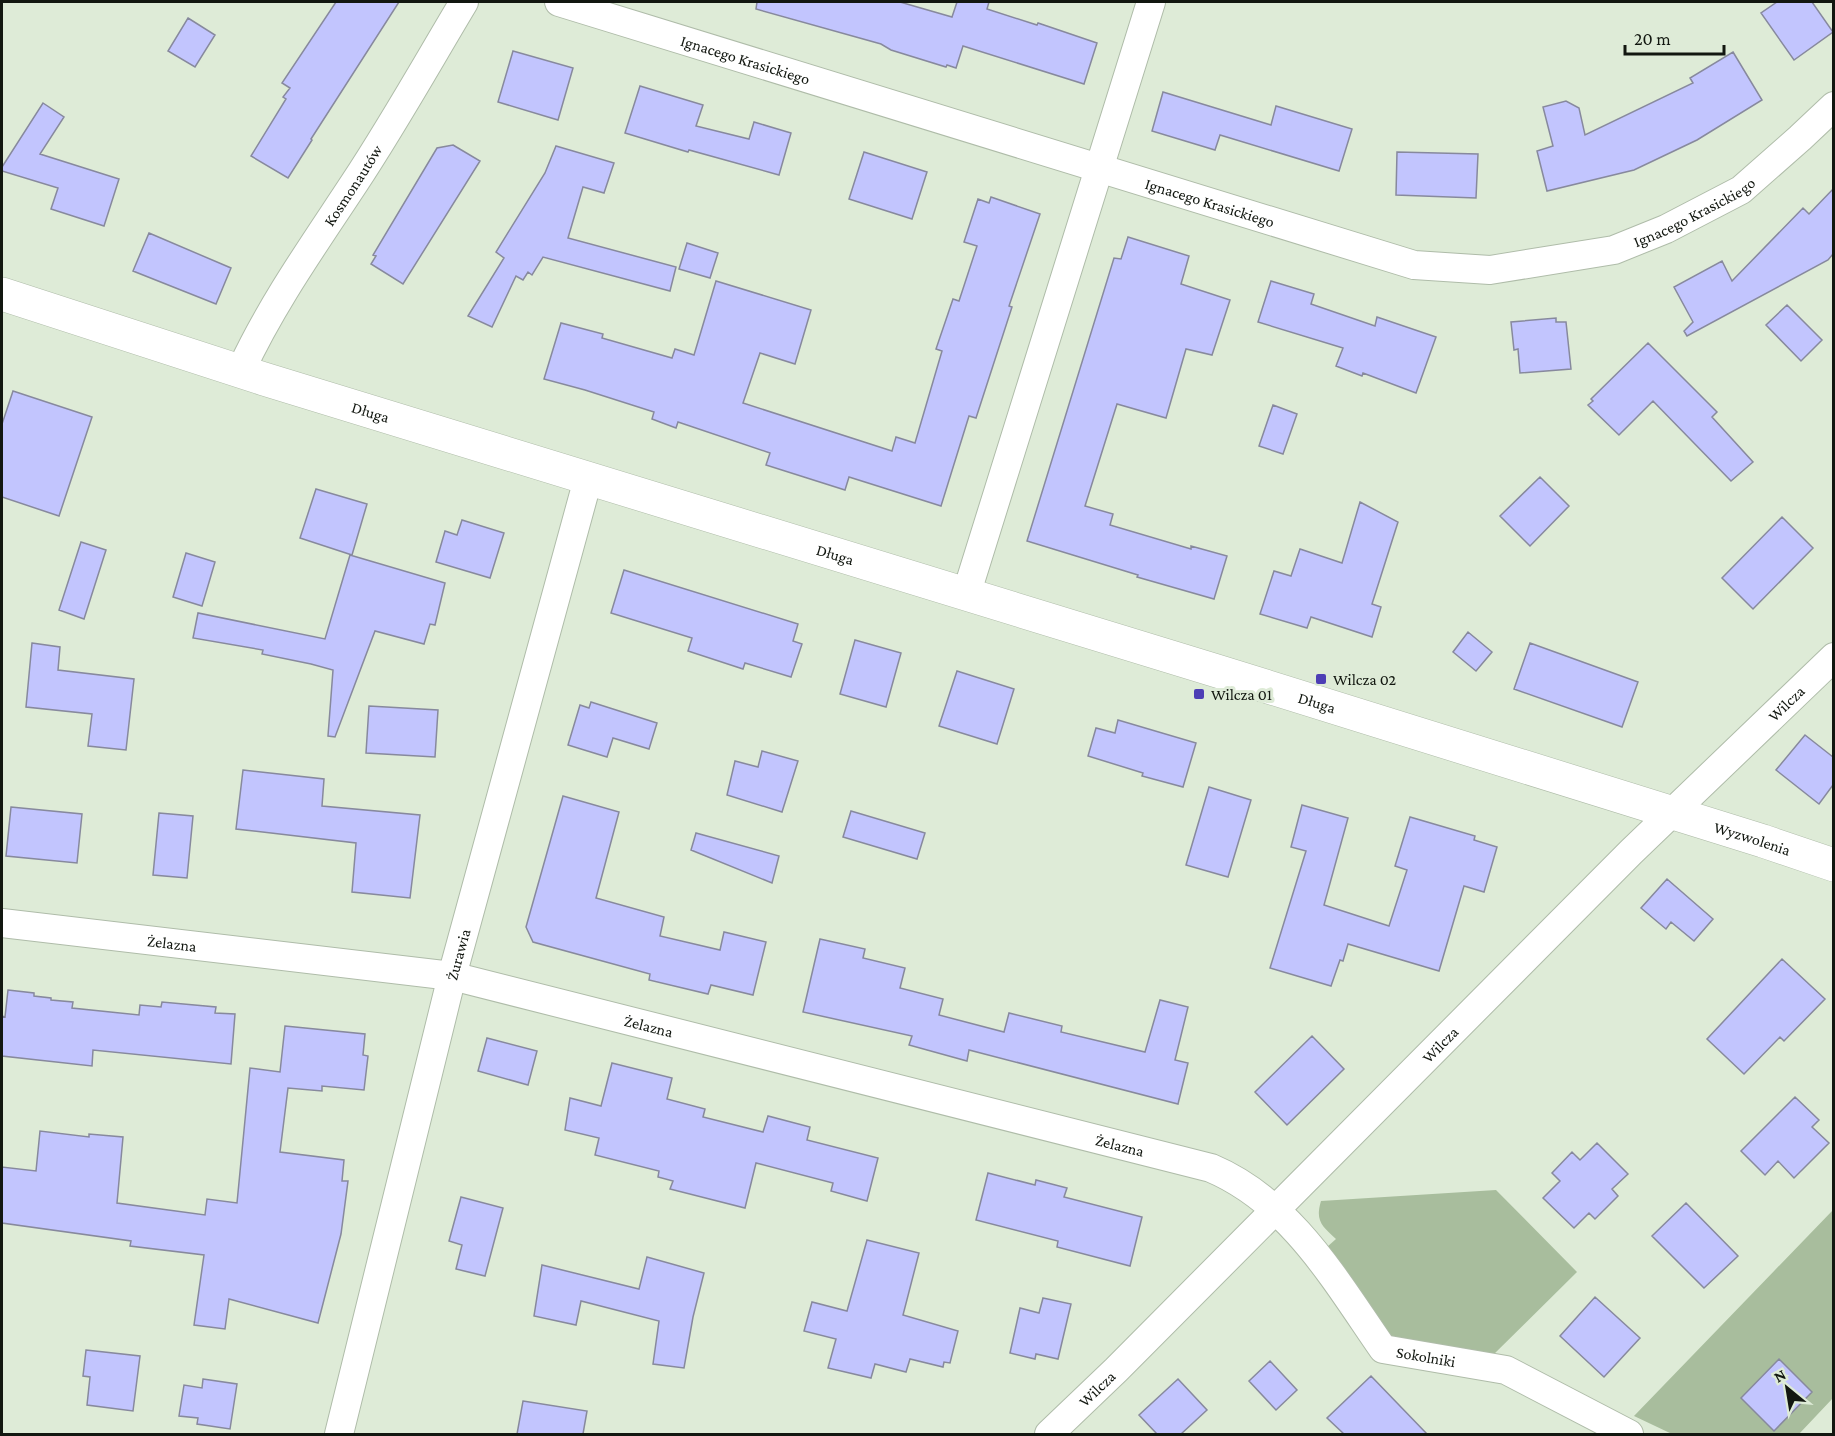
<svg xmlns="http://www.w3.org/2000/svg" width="1835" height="1436" font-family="'Crimson Pro',serif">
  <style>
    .green { fill: #a8bd9d }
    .building { fill: #c2c5fe; stroke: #87899d; stroke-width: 1.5 }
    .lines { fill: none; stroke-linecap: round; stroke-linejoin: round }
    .street-casing { stroke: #afbca9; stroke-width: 30 }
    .secondary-casing { stroke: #afbca9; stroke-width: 34 }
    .street { stroke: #fff; stroke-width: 28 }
    .secondary { stroke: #fff; stroke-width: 33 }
    .poi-dot { fill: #4d3eb5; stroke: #deebd7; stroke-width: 2 }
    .labels { text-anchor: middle; stroke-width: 6; stroke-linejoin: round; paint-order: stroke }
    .street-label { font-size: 16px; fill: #121710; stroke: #deebd7 }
    .poi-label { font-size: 16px; fill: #121710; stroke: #deebd7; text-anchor: start }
  </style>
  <rect width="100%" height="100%" fill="#deebd7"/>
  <path class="green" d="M1496,1190l81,82 -85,84 -103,-20 -62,-89 9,-8c-14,-13 -21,-18 -15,-38z
    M1833,1210v188l-34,36h-127l-38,-18z"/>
  <path class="building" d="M336,2h63l-88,137 1,1 -24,38 -37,-22 35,-57 -3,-2 7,-9 -8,-5z
    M757,2h143l52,15 5,-15h32l-2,7 50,16 1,-2 59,20 -13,41 -121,-38 -7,22 -9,-3 -1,2 -55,-17 -10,-6 -125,-35z
    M1777,2h35l21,30 -39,28 -33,-47z
    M188,18l27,17 -20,32 -27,-16z
    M513,51l60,17 -15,52 -60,-18z
    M1733,52l29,48 -65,40 -63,30 -87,21 -10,-40 16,-5 -10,-39 23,-6 13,7 6,27 108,-52 -3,-5z
    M640,86l63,19 -7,21 53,13 5,-17 37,11 -12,42 -90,-25 -1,2 -63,-19z
    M1163,92l108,33 5,-19 76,23 -13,42 -119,-36 -5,15 -63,-19z
    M43,103l21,14 -24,37 79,25 -15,47 -53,-17 7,-21 -56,-17v-4z
    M453,145l27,16 -77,123 -32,-20 5,-8 -3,-1 64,-107z
    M556,146l58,17 -10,30 -21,-6 -15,51 108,29 -6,24 -127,-34 -11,18 -4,-3 -5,8 -7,-4 -24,51 -24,-11 36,-58 -8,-6 49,-79z
    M864,152l63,20 -15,47 -63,-20z
    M1397,152l81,2 -2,44 -80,-3z
    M1833,189v65l-5,6 -141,76 -3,-5 9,-9 -19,-35 48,-26 10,20 71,-73 6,6z
    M991,197l49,17 -31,92 3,1 -36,111 -7,-2 -28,90 -92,-29 -4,13 -79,-25 4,-12 -92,-31 -2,6 -24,-9 2,-7 -69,-22 -41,-11 17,-56 42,11 -1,4 70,20 3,-9 19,6 22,-74 95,29 -16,54 -35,-11 -17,50 149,48 4,-14 19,6 27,-92 -6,-2 17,-50 6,2 18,-55 -13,-4 14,-43 11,4z
    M149,233l82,35 -15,36 -83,-33z
    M1128,237l61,19 -8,28 49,16 -18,55 -26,-6 -20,69 -49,-14 -32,102 28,8 -3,11 81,24v-3l36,10 -13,43 -77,-22 1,-2 -111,-34 87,-283 7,1z
    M687,243l31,10 -8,25 -31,-9z
    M1271,281l43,13 -3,10 64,22 2,-9 59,20 -20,56 -53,-20 -1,3 -26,-10 7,-18 -85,-26z
    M1787,305l35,35 -21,21 -35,-36z
    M1556,318v4h10l5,47 -51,4 -2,-24 -4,1 -3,-28z
    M1648,343l69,69 -5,5 41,45 -22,19 -78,-80 -34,34 -31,-30 5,-4 -2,-2z
    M13,391l79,26 -33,99 -57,-19v-73z
    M1273,405l24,9 -14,40 -24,-8z
    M1540,477l29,29 -39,40 -30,-30z
    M316,489l51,15 -15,51 -52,-17z
    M1360,502l38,20 -26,82 9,3 -9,30 -61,-20 -4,11 -47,-14 14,-43 17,5 9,-27 42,14z
    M1782,517l31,31 -60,61 -31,-31z
    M462,520l42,13 -14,45 -54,-16 9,-31 12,4z
    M81,542l25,8 -22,69 -25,-9z
    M186,553l29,9 -13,44 -29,-9z
    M350,555l95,28 -10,42 -5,-1 -6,20 -49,-13 -40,106 -7,-1 5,-66 -22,-6 -49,-10 1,-4 -70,-12 5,-25 127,26z
    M624,570l174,54 -5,17 9,3 -11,33 -46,-14 -2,6 -55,-18 4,-13 -81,-25z
    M1468,632l24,20 -16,19 -23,-19z
    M855,640l46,13 -15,54 -46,-13z
    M32,643l28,4 -2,23 76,9 -8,71 -38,-4 4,-32 -66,-7z
    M1530,643l108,39 -16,45 -108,-38z
    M957,671l57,18 -17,55 -58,-18z
    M591,702l66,21 -8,26 -36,-11 -6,19 -39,-12 12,-40 9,3z
    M369,706l69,4 -3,47 -69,-4z
    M1118,720l78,23 -13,44 -41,-11 1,-3 -55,-17 8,-28 19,5z
    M1805,735l28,22v28l-14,19 -43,-34z
    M762,751l36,10 -16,51 -55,-17 8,-34 23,6z
    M243,770l81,9 -2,27 98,9 -10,83 -58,-6 4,-49 -120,-14z
    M1209,787l42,13 -23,77 -42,-12z
    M563,796l56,16 -23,86 68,19 -4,19 60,14 4,-18 42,10 -13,53 -42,-10 -3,9 -59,-14 1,-6 -117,-32 -7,-15z
    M1302,805l46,13 -24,87 65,21 18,-56 -12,-4 15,-49 65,19 -1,4 23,7 -13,45 -20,-6 -25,85 -91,-27 -5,17 -3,-1 -9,26 -61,-18 36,-117 -15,-4z
    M11,807l71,7 -5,49 -71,-7z
    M851,811l74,22 -8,26 -74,-22z
    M159,813l34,3 -6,62 -34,-3z
    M696,833l83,23 -7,27 -81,-33z
    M1667,879l46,40 -19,22 -23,-19 -5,7 -25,-21z
    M820,939l45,10 -2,9 42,10 -5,20 43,11 -4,16 65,17 5,-19 53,13 -1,6 84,20 15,-52 28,7 -13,53 13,3 -10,41 -209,-54 -2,11 -58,-16 3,-9 -109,-24z
    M1782,959l43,40 -41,42 -4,-4 -36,37 -37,-35z
    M8,990l26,3v3l17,2v2l22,2 -1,6 67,7 1,-10 21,2 1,-5 54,5 -1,6 20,1 -4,50 -138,-14 -1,16 -90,-10v-40l3,1z
    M285,1026l80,8 -2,21 5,1 -4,34 -42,-4v5l-34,-3 -8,64 64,8 -2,21h6l-7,53 -23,89 -89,-24 -4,30 -31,-4 10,-70 -74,-9 1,-5 -129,-18v-56l34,4 4,-40 49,6v-3l34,3 -6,66 88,12 2,-16 30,4 13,-135 30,4z
    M1312,1036l32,33 -57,56 -32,-33z
    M487,1038l50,13 -9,34 -50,-14z
    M612,1063l60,15 -5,21 38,10 -2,8 60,15 5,-16 42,11 -3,13 71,18 -11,43 -36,-10 2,-8 -77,-20 -11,45 -75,-19 3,-8 -15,-4 1,-6 -64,-16 4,-17 -34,-8 5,-32 31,8z
    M1795,1097l24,23 -7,7 17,16 -35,35 -16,-17 -13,14 -24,-24z
    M1597,1143l31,31 -16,15 6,7 -23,23 -6,-6 -15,15 -31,-30 17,-17 -8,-8 20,-21 8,8z
    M988,1173l47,12 1,-5 31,8 -3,9 78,20 -12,49 -73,-19 1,-6 -82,-21z
    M461,1197l42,11 -18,68 -29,-7 6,-24 -13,-4z
    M1686,1203l52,53 -34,32 -52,-52z
    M867,1240l52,13 -16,62 55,16 -8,32 -6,-1 -1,5 -33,-8 -4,13 -31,-8 -4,14 -43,-10 8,-29 -32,-8 8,-29 35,9z
    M647,1257l57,16 -11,44 -9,51 -31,-4 6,-43 -78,-20 -5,24 -42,-9 8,-51 97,24z
    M1595,1297l45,41 -36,39 -44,-41z
    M1043,1298l28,6 -13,55 -22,-5 -1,5 -25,-6 10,-45 19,5z
    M86,1350l54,6 -7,55 -46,-6 3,-28 -7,-1z
    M1779,1359l33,33 -38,39 -33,-33z
    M1270,1361l27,29 -21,20 -27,-29z
    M1371,1376l56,58h-83l-17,-16z
    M203,1379l34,5 -7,45 -33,-5 1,-6 -19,-2 5,-31 18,3z
    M1178,1379l29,31 -26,24h-24l-18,-19z
    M523,1401l64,10 -4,23h-66z"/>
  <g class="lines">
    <g class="street-casing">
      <g id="street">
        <path id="s1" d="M559,2l855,263 76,5 124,-20 52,-21 75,-39 59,-52 34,-32"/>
        <path id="s2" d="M241,370c31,-67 74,-127 114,-188 39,-59 73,-120 109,-180"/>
        <path d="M966,595l185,-593"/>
        <path id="s3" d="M2,923l450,53 759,192c80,34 124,112 172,181l123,21 123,64"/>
        <path id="s4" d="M339,1434l113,-458 136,-497"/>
        <path id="s5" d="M1049,1434l67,-64 515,-518 203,-195"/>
      </g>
    </g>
    <g class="secondary-casing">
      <g id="secondary">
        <path id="s6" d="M2,294l262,85 953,292 546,170 71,24"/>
      </g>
    </g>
    <use href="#street" class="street"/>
    <use href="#secondary" class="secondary"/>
  </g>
  <g class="poi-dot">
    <rect x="1315" y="673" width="12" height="12" rx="3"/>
    <rect x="1193" y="688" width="12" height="12" rx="3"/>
  </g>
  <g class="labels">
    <g class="street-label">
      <text dy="6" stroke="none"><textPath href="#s1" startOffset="195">Ignacego Krasickiego</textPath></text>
      <text dy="6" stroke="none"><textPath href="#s2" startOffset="216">Kosmonautów</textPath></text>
      <text dy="6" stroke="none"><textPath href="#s1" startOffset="681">Ignacego Krasickiego</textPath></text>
      <text dy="6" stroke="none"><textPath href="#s1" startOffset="1185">Ignacego Krasickiego</textPath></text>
      <text dy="6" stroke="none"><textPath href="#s6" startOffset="387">Długa</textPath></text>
      <text dy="6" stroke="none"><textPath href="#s6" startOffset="873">Długa</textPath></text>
      <text dy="6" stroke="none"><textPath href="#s6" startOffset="1377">Długa</textPath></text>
      <text dy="6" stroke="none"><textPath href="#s5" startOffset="1038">Wilcza</textPath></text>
      <text dy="6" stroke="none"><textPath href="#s6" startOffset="1833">Wyzwolenia</textPath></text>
      <text dy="6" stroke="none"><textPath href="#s3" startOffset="171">Żelazna</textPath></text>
      <text dy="6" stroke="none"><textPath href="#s4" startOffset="494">Żurawia</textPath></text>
      <text dy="6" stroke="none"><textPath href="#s3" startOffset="656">Żelazna</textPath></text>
      <text dy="6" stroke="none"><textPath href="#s5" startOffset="552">Wilcza</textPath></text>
      <text dy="6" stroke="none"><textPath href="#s3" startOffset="1142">Żelazna</textPath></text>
      <text dy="6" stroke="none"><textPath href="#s3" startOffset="1533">Sokolniki</textPath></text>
      <text dy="6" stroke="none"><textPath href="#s5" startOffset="66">Wilcza</textPath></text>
    </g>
    <g class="poi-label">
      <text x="1333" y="685">Wilcza 02</text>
      <text x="1211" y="700">Wilcza 01</text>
    </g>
  </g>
  <rect width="1835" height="1436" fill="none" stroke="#121710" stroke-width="6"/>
  <g transform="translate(1787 1388) rotate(330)" stroke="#deebd7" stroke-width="4.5" paint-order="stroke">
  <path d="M0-4.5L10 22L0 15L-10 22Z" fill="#121710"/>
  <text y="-9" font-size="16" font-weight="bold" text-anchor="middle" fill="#121710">N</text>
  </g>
  <path d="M1625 45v9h99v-9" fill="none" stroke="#121710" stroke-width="3"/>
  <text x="1634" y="45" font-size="18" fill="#121710" stroke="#deebd7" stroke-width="4.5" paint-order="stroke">20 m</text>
</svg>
